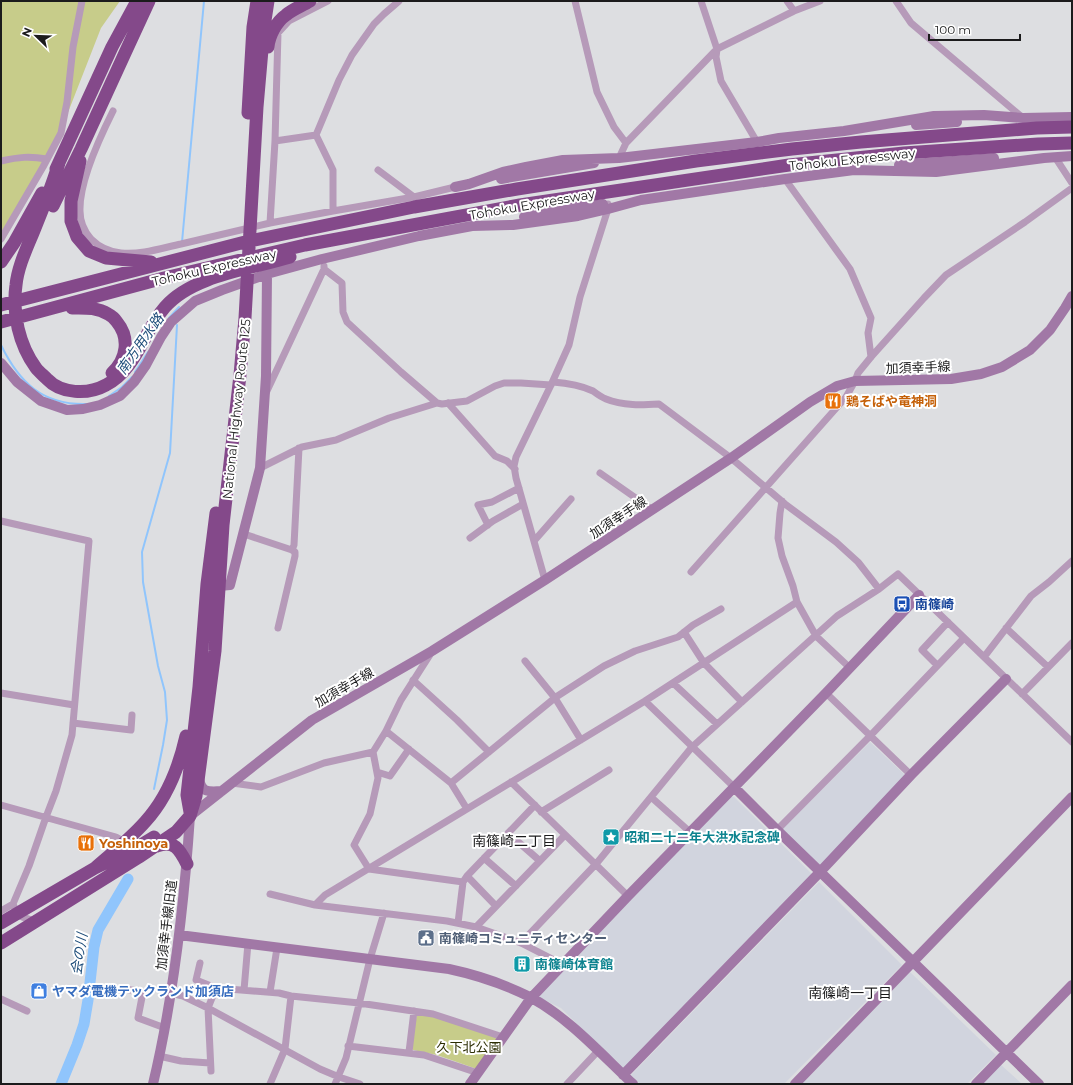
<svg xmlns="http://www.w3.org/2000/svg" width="1073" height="1085" font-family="Montserrat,'Noto Sans JP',sans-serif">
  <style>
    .built { fill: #d1d4de }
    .green { fill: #c7cc8a }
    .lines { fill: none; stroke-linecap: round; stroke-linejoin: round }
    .stream { stroke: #90c5fc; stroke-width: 2 }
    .river { stroke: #90c5fc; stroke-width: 11 }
    .street { stroke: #b69ab9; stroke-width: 7 }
    .secondary { stroke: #a178a6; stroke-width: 10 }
    .highway { stroke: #84498a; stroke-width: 13 }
    .labels { text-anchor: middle; stroke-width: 4; stroke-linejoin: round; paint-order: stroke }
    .street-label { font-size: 13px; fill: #1b1b1c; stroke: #fff }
    .food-label { font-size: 13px; font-weight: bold; fill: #c56008; stroke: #fff; text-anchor: start }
    .transit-label { font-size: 13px; font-weight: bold; fill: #164399; stroke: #fff; text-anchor: start }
    .culture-label { font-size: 13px; font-weight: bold; fill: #0d838f; stroke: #fff; text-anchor: start }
    .service-label { font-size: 13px; font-weight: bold; fill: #4e5e75; stroke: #fff; text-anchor: start }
    .shop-label { font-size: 13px; font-weight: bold; fill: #366cbe; stroke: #fff; text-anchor: start }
    .park-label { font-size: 13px; fill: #2c2e03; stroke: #fff }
    .water-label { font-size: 14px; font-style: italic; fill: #1e4d7a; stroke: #fff }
    .neighbourhood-label { font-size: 14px; fill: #1b1b1c; stroke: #fff }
  </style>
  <rect width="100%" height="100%" fill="#dddee1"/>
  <path class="built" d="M870,742l35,33 -86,95 -39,-39z
    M730,797h4l79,78 -187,192h-6l-59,-59 -23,-11z
    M819,882l83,83 -118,119h-144l-9,-9z
    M910,972l86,83 -29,29h-165z
    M1000,1064l22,20h-41z"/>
  <path class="green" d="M1,1h119l-19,27 -43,110 -57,95z
    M417,1014l12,1 67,22 1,3 -20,28h-3l-37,-13 -24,-5 -2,-3z"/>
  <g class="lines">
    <path class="stream" d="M182,242l22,-241
      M169,318l10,-11
      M1,345c18,37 41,60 85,59
      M135,372l13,-20
      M109,396l13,-9 10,-10
      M154,789l9,-44 4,-25 -2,-28 -7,-26 -15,-84 -1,-30 28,-99 7,-128"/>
    <path class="river" d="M61,1084l16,-39 7,-21 4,-24 6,-53 4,-17 30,-51"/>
    <path class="street" d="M328,1l-39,20 -11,12 -3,108 -5,82 63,-12 81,-14 41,-10
      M575,1l22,91 17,35 12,16
      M701,1l16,48 -1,8 5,24 36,61
      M787,1l7,10
      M896,1l15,22 112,95
      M113,111c-13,26 -34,71 -33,100 0,11 4,20 11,28 8,8 19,13 30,14 20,2 41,-5 60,-9 30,-7 60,-14 89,-21
      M275,141l41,-6
      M1055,157l17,26
      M619,158l7,-15 91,-94 77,-38 26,-10
      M1,161c18,-4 28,-5 46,-2
      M378,170l36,27
      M785,179l65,90 21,49 -3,15 3,24
      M333,211v-41l-17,-35 23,-55 13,-25 22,-31 10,-10 15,-13
      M1,239l42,-72 18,-34 6,-31 6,-55 9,-46
      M324,269l18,14 1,29 4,10 54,50 36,31
      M553,382c14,1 27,3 40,9 4,3 8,6 13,8 17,7 36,6 53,5l72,54 54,46 51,38 22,20 21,27
      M266,393l58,-124v-3
      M448,403l47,53 12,5 8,8
      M260,468l42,-21 34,-7 53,-22 48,-15 5,1 25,-3 28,-15 9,-3h17l30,2
      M600,473l53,37
      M782,501l-2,12 -2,25 4,18 11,30 4,16 19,34 34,32
      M1,521l88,20 -17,194 -16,56 -10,26 -17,49 -16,38c6,15 9,13 23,17
      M488,525l-10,-20 14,-3 27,-14
      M244,534l48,16 2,-5 5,-97
      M470,538l23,-17 30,-17
      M534,541l37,-42
      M691,572l155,-175 9,-16 3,-8 13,-16 53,-59 22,-23 79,-53 47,-34
      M545,580l-29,-102 -2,-12 2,-9 35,-72 18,-40 11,-48 28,-88v-5
      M278,628l17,-72v-4l-3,-2
      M1006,628l42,39
      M684,632l20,31 38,39
      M984,657l47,-61 18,-14 23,-21
      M525,661l30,37 26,42
      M937,665l-15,-15 26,-28
      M413,680l44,40 32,32
      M673,683l44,41
      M1,693l73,12
      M826,693l85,82
      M1022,694l50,-51
      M645,701l89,86
      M73,723l58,7 1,-15
      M386,731l65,52 16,26
      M373,752l5,26 -8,36 -16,31 15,24 94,13
      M377,772l13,4 19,-27
      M511,782l117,114
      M232,783l29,4 63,-24 49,-11 13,-21 15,-31 30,-47
      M451,783l105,-86 48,-31 31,-15 43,-14 15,-12 28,-16
      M651,797l39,35
      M1,805l115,32 9,5
      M541,812l68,-42
      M777,830l93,-94 94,-98
      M508,833l32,28
      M484,858l32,28
      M467,876l29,30
      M270,894l45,11
      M1,911l12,-7
      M458,923l5,-41 4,-6 68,-71
      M476,927l89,-92
      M521,943l75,-79 96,-117 145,-131 42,-27 19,-15 174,168
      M200,963l-4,17 20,8
      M562,964l-41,-21 -45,-16 -29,-6 -132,-16 10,-10 320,-194 152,-99
      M125,989l18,3 -5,26 27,10
      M244,990l4,-47
      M270,992l7,-44
      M170,993l13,3 25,12 112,61 19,8 21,7
      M1,999l26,12
      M348,1046l76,9 54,18
      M409,1052l5,-41
      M159,1056l22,5 29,2
      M211,1071l-3,-63 8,-20 63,5 12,3 68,7 74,11 70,23
      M270,1084l15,-35 6,-53
      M335,1084l11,-26 24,-99 14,-46
      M567,1084l31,-33"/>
    <path class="secondary" d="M916,125l41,-3
      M899,165l95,-7
      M501,179l93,-16
      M455,187l14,-3 34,-12 23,-5 37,-7 56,-2 138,-16 22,-4 65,-7 90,-15 50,-1 39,3 49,-1
      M524,217l79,-13
      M1,363l16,19 24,19 26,9 16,-1 17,-4 20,-9 14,-14 12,-17 15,-28 10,-15 24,-21 27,-11 45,-16 55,-15 97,-23 53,-10 41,-1 65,-9 30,-7 33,-9 144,-21 69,-9 82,2 108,-14 28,-2
      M219,586l11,-1 30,-117 6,-92 1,-102
      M199,776c1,17 9,16 23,15
      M734,787l43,43 262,254
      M179,935l270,34c28,6 55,15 81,28 39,21 71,57 103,87
      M623,1075l197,-203 91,-97 95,-96
      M153,1084c21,-88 31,-178 37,-268l122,-96 120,-69 113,-71 186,-122 79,-56 27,-16 18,-5 96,-2 30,-5 21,-7 28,-17 20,-20 15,-22 7,-12
      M470,1084l61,-86 97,-102 198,-203 93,-98
      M795,1084l277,-287
      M976,1084l96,-99"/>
    <path class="highway" d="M268,47c1,-11 8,-25 18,-32 7,-6 16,-9 24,-14
      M248,113l5,-86 4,-26
      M80,161l-9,40v20l6,16 12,14 17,7 45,4
      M59,163c-7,22 -15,43 -24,65 -7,18 -17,37 -19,57 -4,28 3,60 20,83 3,4 7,7 11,11 14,15 41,16 59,6 31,-16 37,-53 59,-78 28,-32 86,-38 125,-50
      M56,169l56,-122 25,-46
      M53,206l28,-57 44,-96 24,-52
      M1,262l13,-19 28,-50
      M1,305l244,-63 169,-35 103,-18 179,-28 96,-12 69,-7 176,-14 35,-1
      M72,308c12,0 25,-1 36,6 4,2 7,5 9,8 13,16 10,37 -5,51
      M1,322l163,-44 141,-33 215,-40 269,-40 115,-12 134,-9 34,-1
      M190,812l-3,-17 12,-108 8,-103 9,-71
      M157,846c17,-7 23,4 30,18
      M95,868c17,-15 35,-29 50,-46 22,-24 34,-55 41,-86
      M1,923l94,-55 41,-20 18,-11
      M1,943l138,-86 37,-25 14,-16 6,-20 19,-145 8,-126 17,-150 5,-57 12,-211 7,-80 4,-26"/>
  </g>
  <defs>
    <g id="restaurant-square" transform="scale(0.9)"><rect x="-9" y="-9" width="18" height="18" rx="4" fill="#e8710a" stroke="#fff"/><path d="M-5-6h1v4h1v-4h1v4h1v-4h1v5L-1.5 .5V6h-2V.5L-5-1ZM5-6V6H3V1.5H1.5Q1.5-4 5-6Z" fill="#fff"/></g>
    <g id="bus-square" transform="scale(0.9)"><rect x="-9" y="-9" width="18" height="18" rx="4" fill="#1a4fb4" stroke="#fff"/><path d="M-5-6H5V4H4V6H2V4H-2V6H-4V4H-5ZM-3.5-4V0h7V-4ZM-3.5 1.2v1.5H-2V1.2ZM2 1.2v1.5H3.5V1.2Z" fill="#fff"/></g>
    <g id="sight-square" transform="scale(0.9)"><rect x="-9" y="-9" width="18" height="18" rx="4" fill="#0f9aa8" stroke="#fff"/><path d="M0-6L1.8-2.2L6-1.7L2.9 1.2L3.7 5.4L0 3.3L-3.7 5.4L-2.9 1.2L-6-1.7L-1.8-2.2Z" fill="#fff"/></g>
    <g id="civic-square" transform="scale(0.9)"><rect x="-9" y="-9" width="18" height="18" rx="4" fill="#5c6f8a" stroke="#fff"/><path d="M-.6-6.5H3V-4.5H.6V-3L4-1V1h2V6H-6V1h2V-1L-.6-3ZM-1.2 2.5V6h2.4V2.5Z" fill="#fff"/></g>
    <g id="building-square" transform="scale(0.9)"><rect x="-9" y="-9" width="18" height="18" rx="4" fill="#0f9aa8" stroke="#fff"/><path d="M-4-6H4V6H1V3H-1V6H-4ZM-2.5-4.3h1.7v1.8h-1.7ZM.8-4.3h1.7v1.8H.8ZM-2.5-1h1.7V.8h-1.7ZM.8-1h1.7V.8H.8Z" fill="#fff"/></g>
    <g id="shop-square" transform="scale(0.9)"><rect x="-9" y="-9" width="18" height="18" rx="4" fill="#3f7fe0" stroke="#fff"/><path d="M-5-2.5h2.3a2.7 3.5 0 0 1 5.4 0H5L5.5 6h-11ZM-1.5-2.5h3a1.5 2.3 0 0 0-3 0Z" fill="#fff"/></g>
  </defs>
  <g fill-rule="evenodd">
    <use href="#restaurant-square" x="833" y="401"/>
    <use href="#bus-square" x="902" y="604"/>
    <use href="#sight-square" x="611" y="837"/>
    <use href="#restaurant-square" x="86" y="843"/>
    <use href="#civic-square" x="426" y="938"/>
    <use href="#building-square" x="522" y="964"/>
    <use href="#shop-square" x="39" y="991"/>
  </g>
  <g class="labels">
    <g class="street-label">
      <text transform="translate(852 159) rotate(-6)" y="5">Tohoku Expressway</text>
      <text transform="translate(532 204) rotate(-10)" y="5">Tohoku Expressway</text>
      <text transform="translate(214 267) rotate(-13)" y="5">Tohoku Expressway</text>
      <text transform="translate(918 367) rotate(-2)" y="5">加須幸手線</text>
      <text transform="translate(236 409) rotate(-84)" y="5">National Highway Route 125</text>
      <text transform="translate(618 517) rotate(-33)" y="5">加須幸手線</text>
      <text transform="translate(344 687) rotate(-30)" y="5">加須幸手線</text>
      <text transform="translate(166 925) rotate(-83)" y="5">加須幸手線旧道</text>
    </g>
    <g class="food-label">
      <text x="846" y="406">鶏そばや竜神洞</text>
      <text x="99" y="848">Yoshinoya</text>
    </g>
    <g class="transit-label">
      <text x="915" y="609">南篠崎</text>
    </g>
    <g class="culture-label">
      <text x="624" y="842">昭和二十二年大洪水記念碑</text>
      <text x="535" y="969">南篠崎体育館</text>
    </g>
    <g class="service-label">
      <text x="439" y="943">南篠崎コミュニティセンター</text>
    </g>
    <g class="shop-label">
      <text x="52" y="996">ヤマダ電機テックランド加須店</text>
    </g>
    <g class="park-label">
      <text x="469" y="1052">久下北公園</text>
    </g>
    <g class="water-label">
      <text transform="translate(140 344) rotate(-55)" y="5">南方用水路</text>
      <text transform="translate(79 954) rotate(-81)" y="5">会の川</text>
    </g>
    <g class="neighbourhood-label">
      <text x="514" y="846">南篠崎二丁目</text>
      <text x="850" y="998">南篠崎一丁目</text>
    </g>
  </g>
  <rect width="1073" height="1085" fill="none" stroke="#1b1b1c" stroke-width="4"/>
  <g transform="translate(36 36) rotate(293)" stroke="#ffffff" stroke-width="3" paint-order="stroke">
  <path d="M0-3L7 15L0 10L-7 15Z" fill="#1b1b1c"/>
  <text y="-6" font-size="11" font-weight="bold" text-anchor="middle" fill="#1b1b1c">N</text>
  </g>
  <path d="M929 34v6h91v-6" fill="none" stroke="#1b1b1c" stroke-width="2"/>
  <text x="935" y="34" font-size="12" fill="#1b1b1c" stroke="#ffffff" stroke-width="3" paint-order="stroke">100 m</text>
</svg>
